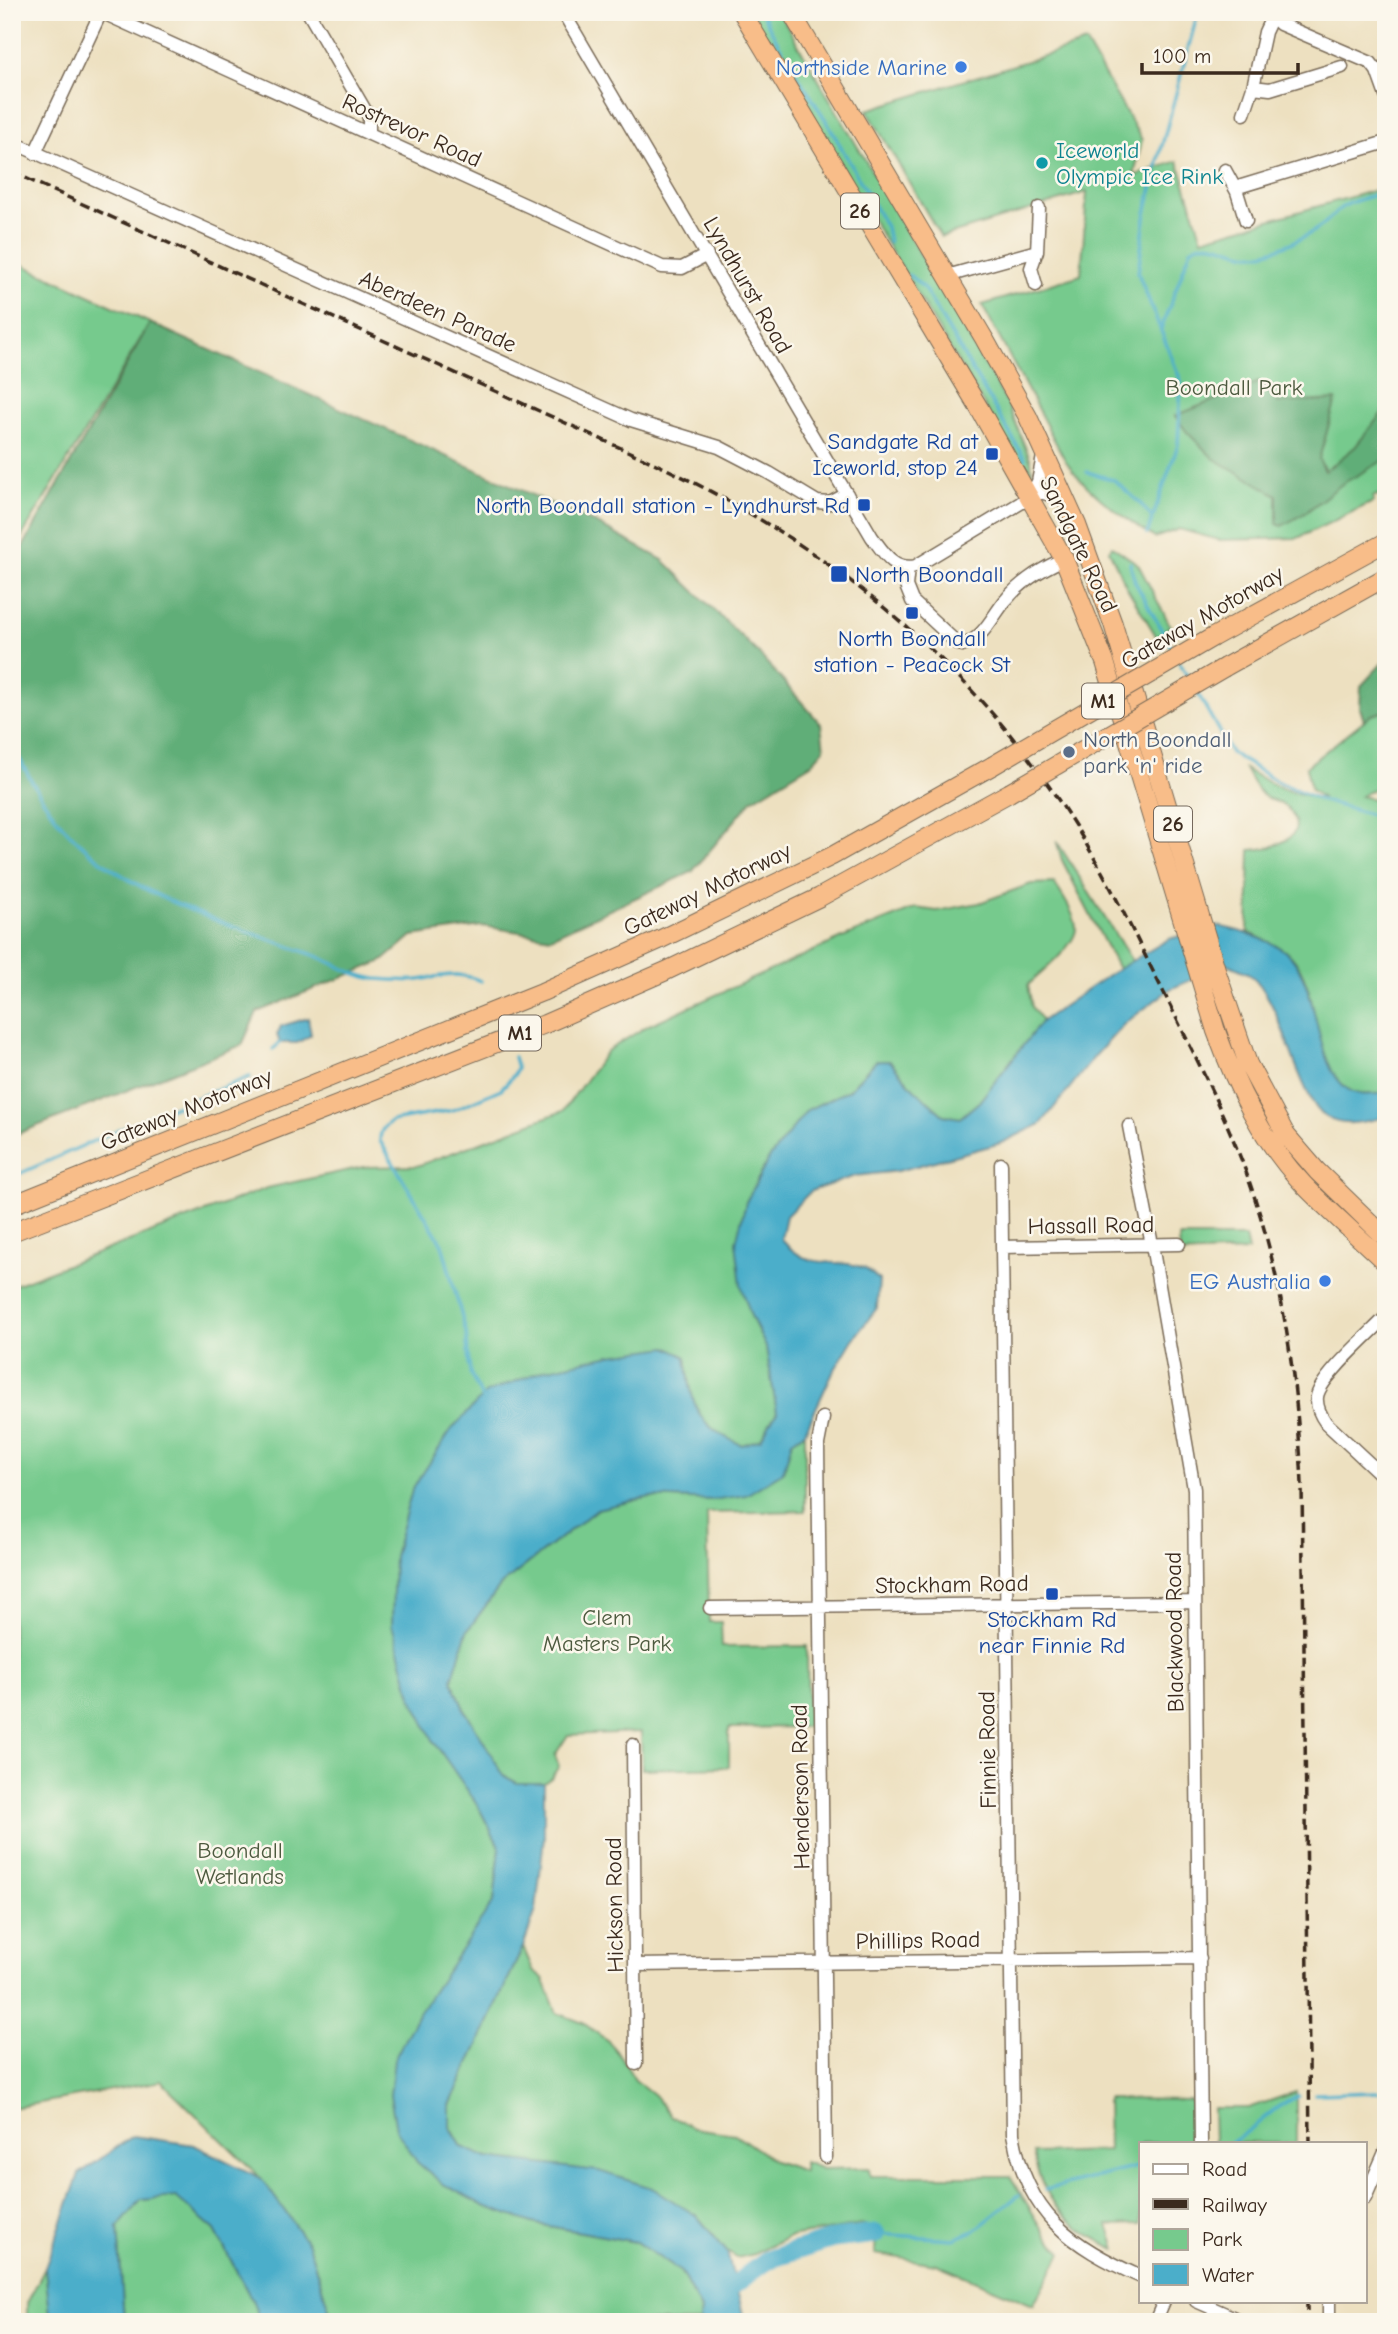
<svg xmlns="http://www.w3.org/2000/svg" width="1398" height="2334" font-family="'Comic Neue',sans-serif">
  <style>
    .green { fill: #76ca8d; stroke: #587a56; stroke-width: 2 }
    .forest { fill: #60ae78; stroke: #4e6c4b; stroke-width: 2 }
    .water { fill: #4baeca; stroke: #436c74; stroke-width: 2 }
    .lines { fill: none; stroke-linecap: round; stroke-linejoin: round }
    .stream { stroke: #4baeca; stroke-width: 3.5 }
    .river { stroke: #4baeca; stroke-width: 19 }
    .minor-casing { stroke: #796a57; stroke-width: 15 }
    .highway-casing { stroke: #796a57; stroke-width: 20 }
    .minor { stroke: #fff; stroke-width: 12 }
    .highway { stroke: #f8bd89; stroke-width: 18 }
    .rail { stroke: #3b2a1e; stroke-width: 3.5; stroke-dasharray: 10 5; stroke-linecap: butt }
    .highway-bridge-casing { stroke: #796a57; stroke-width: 20; stroke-linecap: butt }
    .highway-bridge { stroke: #f8bd89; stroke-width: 18 }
    .shop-dot { fill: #3f7fe0; stroke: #fbf7ec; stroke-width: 2.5 }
    .culture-dot { fill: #0f9aa8; stroke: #fbf7ec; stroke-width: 2.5 }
    .transit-dot { fill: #1a4fb4; stroke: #fbf7ec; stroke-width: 2.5 }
    .service-dot { fill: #5c6f8a; stroke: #fbf7ec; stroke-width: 2.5 }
    .labels { text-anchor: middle; stroke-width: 5; stroke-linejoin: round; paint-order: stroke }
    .shield { fill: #fbf7ec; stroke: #75685c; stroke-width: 2 }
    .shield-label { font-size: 21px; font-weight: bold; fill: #3b2a1e }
    .shop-label { font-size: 23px; fill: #366cbe; stroke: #fbf7ec; text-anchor: end }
    .street-label { font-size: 23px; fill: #3b2a1e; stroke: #fbf7ec }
    .culture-label { font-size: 23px; fill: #0d838f; stroke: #fbf7ec; text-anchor: start }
    .park-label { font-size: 23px; fill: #4d5a3f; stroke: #fbf7ec }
    .transit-label { font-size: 23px; fill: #164399; stroke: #fbf7ec; text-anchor: end }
    .service-label { font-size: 23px; fill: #4e5e75; stroke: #fbf7ec; text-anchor: start }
  </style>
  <rect width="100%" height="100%" fill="#fbf7ec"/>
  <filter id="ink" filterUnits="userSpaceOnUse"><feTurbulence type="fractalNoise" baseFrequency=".0143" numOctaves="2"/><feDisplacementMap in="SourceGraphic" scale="14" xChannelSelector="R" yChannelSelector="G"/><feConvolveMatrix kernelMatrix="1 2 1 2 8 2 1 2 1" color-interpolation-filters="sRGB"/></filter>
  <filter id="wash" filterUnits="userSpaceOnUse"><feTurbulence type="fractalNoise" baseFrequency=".00686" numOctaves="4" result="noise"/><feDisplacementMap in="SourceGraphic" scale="28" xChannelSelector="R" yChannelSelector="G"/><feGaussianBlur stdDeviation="1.57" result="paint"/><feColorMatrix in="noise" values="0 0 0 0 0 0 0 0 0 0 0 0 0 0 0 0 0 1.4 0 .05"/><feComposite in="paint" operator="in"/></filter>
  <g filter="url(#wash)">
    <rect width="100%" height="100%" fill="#ede0c0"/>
    <path class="green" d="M747,12h32l228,391 24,58 1,16 -5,-1z
      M1086,43l56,97 -8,36 44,-15 24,78 184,-52v310l-9,-2 -4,2v5l-75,36 -79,2 -40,-11 -24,9c-35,-24 -66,-43 -90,-78l-83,-155 99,-30 6,-83 -146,45 -74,-127z
      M12,260l138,63 -138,230z
      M1112,546l26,18 32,61 -12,14 -32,-53 -17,-36z
      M1386,711v71l-25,14 25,6v291c-13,1 -27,4 -38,-4 -39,-26 -25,-98 -57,-133 -10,-10 -30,-17 -43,-24l2,-82c21,-1 62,-12 39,-40 -5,-7 -13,-8 -20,-11 -12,-6 -18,-19 -24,-30 30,17 43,25 78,29l-12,-8 -5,-23 65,-52z
      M1056,840l76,121 -13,10 -57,-111z
      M1054,883c7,10 22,33 22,46 -1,17 -35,44 -48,56l4,22 10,14 -63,81 -19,16 -17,-3 -30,-27 -23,-27h-14l-27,29 -42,20 -39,50 -22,42 5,114 15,31 11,65 -16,27 -19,6c-48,-20 -50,-40 -56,-88l-274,133 -17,66 -3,69 85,179 23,44 -6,53 -20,34 -84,160 142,128 104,19 45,30 20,38 -1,12h-367l-25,-78 -47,-66 -100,-97 -149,27v-822l255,-98 96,-21 54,-1 146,-55 44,-60 42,-26 198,-89 69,-28 21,3 42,-8 52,-19z
      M1179,1237h66l3,14 -68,3z
      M805,1432v79l-98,2 2,109h12l1,25 85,-1 1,81 -79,1v39l-87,2 -1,-37 -73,3 -13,20 4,11 -8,12 -7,5h-27l-13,-7 -41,-69 -11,-28 15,-48 34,-46 96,-76 53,-12 62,3 71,-28 9,-31z
      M523,1947l10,23 10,8 14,35 26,10 25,18 13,16 14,23 19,15 16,20 23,13 42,6 39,27 30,10v-9l18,7 47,-1 1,8h140l35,57 17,19 -29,53 -97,-41 -61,-10 1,-25 -15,-4 -72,12 -35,17 -17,4 -10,-6 -30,-36 -209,-58 -26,-11 -12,-21v-21z
      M1296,2092v51h-82l-1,-35h36z
      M1107,2099l84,1v43h-50v81l-33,1 8,24c-43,-19 -74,-47 -83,-96l75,-2z
      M176,2196l39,34 38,72 7,20h-136l-6,-95 23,-27z
      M45,2268l6,54h-24v-19z"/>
    <path class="forest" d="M150,323l449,202 64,35 96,94 62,70 3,25 -13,15 -59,36 -60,72 -141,65 -69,-11 -70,10 -29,25 -126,51 -15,33 -230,91v-570z
      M1259,382l20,21 57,-3 -17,59 6,12 30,-24 31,-39v51l-44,25 -37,29 -23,13 -5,-2v-29l-64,-37 -26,-26 -12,-16z
      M1386,659v52l-15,4 -7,6 -4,-13 1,-22z"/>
    <path class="water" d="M1217,926c21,4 60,15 74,31 30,35 22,109 58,133 11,7 25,4 37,3v24c-19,4 -41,11 -59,1 -8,-5 -15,-16 -19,-25 -17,-31 -32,-101 -60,-120 -6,-3 -14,-6 -20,-9l-58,25 -46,35 -28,31 -55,69 -40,19 -103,28 -43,5 -44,15 -25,25 -5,23c29,33 45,18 80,28 7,2 13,9 18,13l-2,28 -25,33 -21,35 -26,56 -13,9 -9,31 -37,23 -34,5 -62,-3 -53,12 -96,76 -34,46 -15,49 11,27 41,69 13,7h27v54l-8,73 -13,37 -73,158v22l12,20 26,11 111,13 53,17 45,28 30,36 16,62v8h-43l1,-12 -20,-38 -45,-30 -104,-19 -48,-17 -41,-22 -26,-22 -21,-33 -6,-34 4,-35 24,-46 76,-113 6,-53 -23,-44 -43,-62 -22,-44 -20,-73 2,-69 18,-66 39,-60 35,-37 58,-23 67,-15 56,-8 19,10c6,48 8,68 56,88l19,-6 16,-27 -11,-65 -15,-31 -10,-31 -5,-43 10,-40 22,-42 39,-50 42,-20 27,-29h14l23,27 30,27 17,3 19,-16 63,-81 68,-47 59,-35z
      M308,1018l3,17 -14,8h-17l-3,-8 4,-9z
      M133,2136l61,9 67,33 47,66 25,78h-73l-7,-20 -38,-72 -39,-33 -35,3 -23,27 6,95h-73l-6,-54 34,-94z"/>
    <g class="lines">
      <path class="stream" d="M761,12l26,47 40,63 59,105 3,15
        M909,275l14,12 102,172
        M1161,329l30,-80c21,-15 42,6 63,5 17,0 52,-17 66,-27 9,-6 15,-16 24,-21 13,-7 28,-10 42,-14
        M1087,472l27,8 26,23 13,16
        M1147,534l31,-89 3,-64 -43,-108 7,-55 15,-65 38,-141
        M1130,563l5,19 39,70
        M1179,662l12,20
        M1197,692l34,61 47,29 42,18 66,19
        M12,745c15,28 30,57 51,81 58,65 143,91 223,119 12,5 24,8 35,13 19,8 34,18 55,21 13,1 29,2 42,1 26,-3 36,-10 63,1
        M273,1049l7,-6
        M12,1177l136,-60 102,-40
        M483,1400l-13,-27 -4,-41 -24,-88 -62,-103c0,-10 3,-14 12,-20l61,-11 48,-21 13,-14 3,-7 -3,-11
        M1315,2094l63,-2
        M1230,2143c24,-12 42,-37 68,-47
        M1045,2190l96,-24
        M876,2234l78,5 20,-8 45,-36"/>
      <path class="river" d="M718,2297l49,-37 66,-21 43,-5"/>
    </g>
  </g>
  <g filter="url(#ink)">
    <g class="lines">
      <g class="minor-casing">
        <path id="minor" d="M101,12l561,255 20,1 25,-13
          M308,12l61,105v17
          M563,12l309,525c12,16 22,34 44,29l121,-73h7l23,8
          M1269,12l11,12 91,39 6,8 9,25
          M1253,87l17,2 72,-22
          M1244,114l9,-27 12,-55 7,-15
          M12,142l619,278 88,27 50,26 48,29 13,1 17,-9
          M35,153l66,-141
          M1225,170l12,22 9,29
          M1235,188l151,-46
          M947,276l90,-25 2,-43
          M1036,285l-5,-17 6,-17
          M1030,496l8,-14 6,-31
          M908,568l-2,18 6,15 46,43 6,1c20,-8 28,-28 41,-44 16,-20 36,-32 59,-42
          M1129,1126l23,119 42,244 7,654
          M1001,1164l12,970c14,81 57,111 128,143
          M1003,1247l176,-3
          M1386,1317c-15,16 -67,61 -69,80 -1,9 4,19 9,26l60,56
          M823,1418l-5,26 8,713
          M710,1608l485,-6
          M633,1745l3,319
          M636,1965l564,-7
          M1365,2198l21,-48
          M1196,2301l48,21
          M1329,2301v21
          M1155,2322l9,-21"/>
      </g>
      <g class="highway-casing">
        <path id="highway" d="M742,12l237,396 85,151 41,103 111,369c20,55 46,110 88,154 26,27 55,52 82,78
          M791,12l194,328 43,77 49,108 36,99 105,352 30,88 38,71 31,36 69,67
          M1213,637l173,-95
          M1225,667l161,-90
          M12,1205l530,-213 117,-52 173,-84 160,-90
          M12,1232l533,-208 121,-53 154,-74 189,-104"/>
      </g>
      <use href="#minor" class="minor"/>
      <use href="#highway" class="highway"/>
      <path class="rail" d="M12,172l644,292c171,80 318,200 418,360 34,54 61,112 90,169 29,59 59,117 82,179 36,101 51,205 56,312l8,659
        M1307,2301v21"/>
      <g class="highway-bridge-casing">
        <path id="highway-bridge" d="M992,766l221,-129
          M1009,793l216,-126"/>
      </g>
      <use href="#highway-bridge" class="highway-bridge"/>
    </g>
  </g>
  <g class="shop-dot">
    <circle cx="961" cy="67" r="7"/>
    <circle cx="1325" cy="1281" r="7"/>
  </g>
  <circle class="culture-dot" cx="1042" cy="163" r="7"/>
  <g class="transit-dot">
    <rect x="985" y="447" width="14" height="14" rx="3.5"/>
    <rect x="857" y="498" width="14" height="14" rx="3.5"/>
    <rect x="830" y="565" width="18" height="18" rx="3.5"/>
    <rect x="905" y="606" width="14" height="14" rx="3.5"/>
    <rect x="1045" y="1587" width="14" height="14" rx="3.5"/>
  </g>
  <circle class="service-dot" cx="1069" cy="752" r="7"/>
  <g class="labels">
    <g class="shield">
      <rect x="841" y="193.5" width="38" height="35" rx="5"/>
      <rect x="1082" y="683.5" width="42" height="35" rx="5"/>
      <rect x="1154" y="806.5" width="38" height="35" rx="5"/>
      <rect x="499" y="1015.5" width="42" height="35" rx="5"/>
    </g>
    <g class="shield-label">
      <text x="860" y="218">26</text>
      <text x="1103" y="708">M1</text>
      <text x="1173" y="831">26</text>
      <text x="520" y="1040">M1</text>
    </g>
    <g class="shop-label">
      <text x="947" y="75">Northside Marine</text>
      <text x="1311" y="1289">EG Australia</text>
    </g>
    <g class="street-label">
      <text transform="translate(412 130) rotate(24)" y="8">Rostrevor Road</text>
      <text transform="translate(748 285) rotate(60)" y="8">Lyndhurst Road</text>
      <text transform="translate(438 311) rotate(24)" y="8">Aberdeen Parade</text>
      <text transform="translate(1079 544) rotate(64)" y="8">Sandgate Road</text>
      <text transform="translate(1202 617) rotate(-30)" y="8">Gateway Motorway</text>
      <text transform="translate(707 889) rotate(-26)" y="8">Gateway Motorway</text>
      <text transform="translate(186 1109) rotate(-22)" y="8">Gateway Motorway</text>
      <text transform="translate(1091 1225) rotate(-1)" y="8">Hassall Road</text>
      <text transform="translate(952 1584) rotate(-1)" y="8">Stockham Road</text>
      <text transform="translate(1174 1632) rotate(-91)" y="8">Blackwood Road</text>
      <text transform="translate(987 1750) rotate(-91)" y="8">Finnie Road</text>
      <text transform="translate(800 1787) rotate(-91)" y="8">Henderson Road</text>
      <text transform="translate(614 1905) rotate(-91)" y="8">Hickson Road</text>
      <text transform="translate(918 1940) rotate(-1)" y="8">Phillips Road</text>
    </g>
    <g class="culture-label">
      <text x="1056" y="158">Iceworld<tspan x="1056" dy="26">Olympic Ice Rink</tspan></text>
    </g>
    <g class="park-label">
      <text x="1234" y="395">Boondall Park</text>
      <text x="607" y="1625">Clem<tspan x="607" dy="26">Masters Park</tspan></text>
      <text x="240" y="1858">Boondall<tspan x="240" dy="26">Wetlands</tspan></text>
    </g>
    <g class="transit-label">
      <text x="978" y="449">Sandgate Rd at<tspan x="978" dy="26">Iceworld, stop 24</tspan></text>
      <text x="850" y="513">North Boondall station - Lyndhurst Rd</text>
      <text x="855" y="582" text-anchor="start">North Boondall</text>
      <text x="912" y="646" text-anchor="middle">North Boondall<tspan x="912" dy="26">station - Peacock St</tspan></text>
      <text x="1052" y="1627" text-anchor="middle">Stockham Rd<tspan x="1052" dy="26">near Finnie Rd</tspan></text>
    </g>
    <g class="service-label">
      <text x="1083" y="747">North Boondall<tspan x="1083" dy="26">park 'n' ride</tspan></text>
    </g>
  </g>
  <rect width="1398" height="2334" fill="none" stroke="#fbf7ec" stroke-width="42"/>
  <rect x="1139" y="2142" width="228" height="161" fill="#fbf7ec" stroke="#aea59a" stroke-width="2"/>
  <rect x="1153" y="2164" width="35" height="10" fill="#ffffff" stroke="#aea59a" stroke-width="2"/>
  <text x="1202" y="2176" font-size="21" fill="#3b2a1e">Road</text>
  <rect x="1153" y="2199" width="35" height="10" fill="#3b2a1e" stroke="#aea59a" stroke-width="2"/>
  <text x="1202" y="2212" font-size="21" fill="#3b2a1e">Railway</text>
  <rect x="1153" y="2229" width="35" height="21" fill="#76ca8d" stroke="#aea59a" stroke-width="2"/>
  <text x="1202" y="2246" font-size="21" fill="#3b2a1e">Park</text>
  <rect x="1153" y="2264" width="35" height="21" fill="#4baeca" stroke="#aea59a" stroke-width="2"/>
  <text x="1202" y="2282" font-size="21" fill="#3b2a1e">Water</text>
  <path d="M1142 63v10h156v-10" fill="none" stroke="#3b2a1e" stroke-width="3.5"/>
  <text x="1153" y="63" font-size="21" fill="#3b2a1e" stroke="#fbf7ec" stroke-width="5" paint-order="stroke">100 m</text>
</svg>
